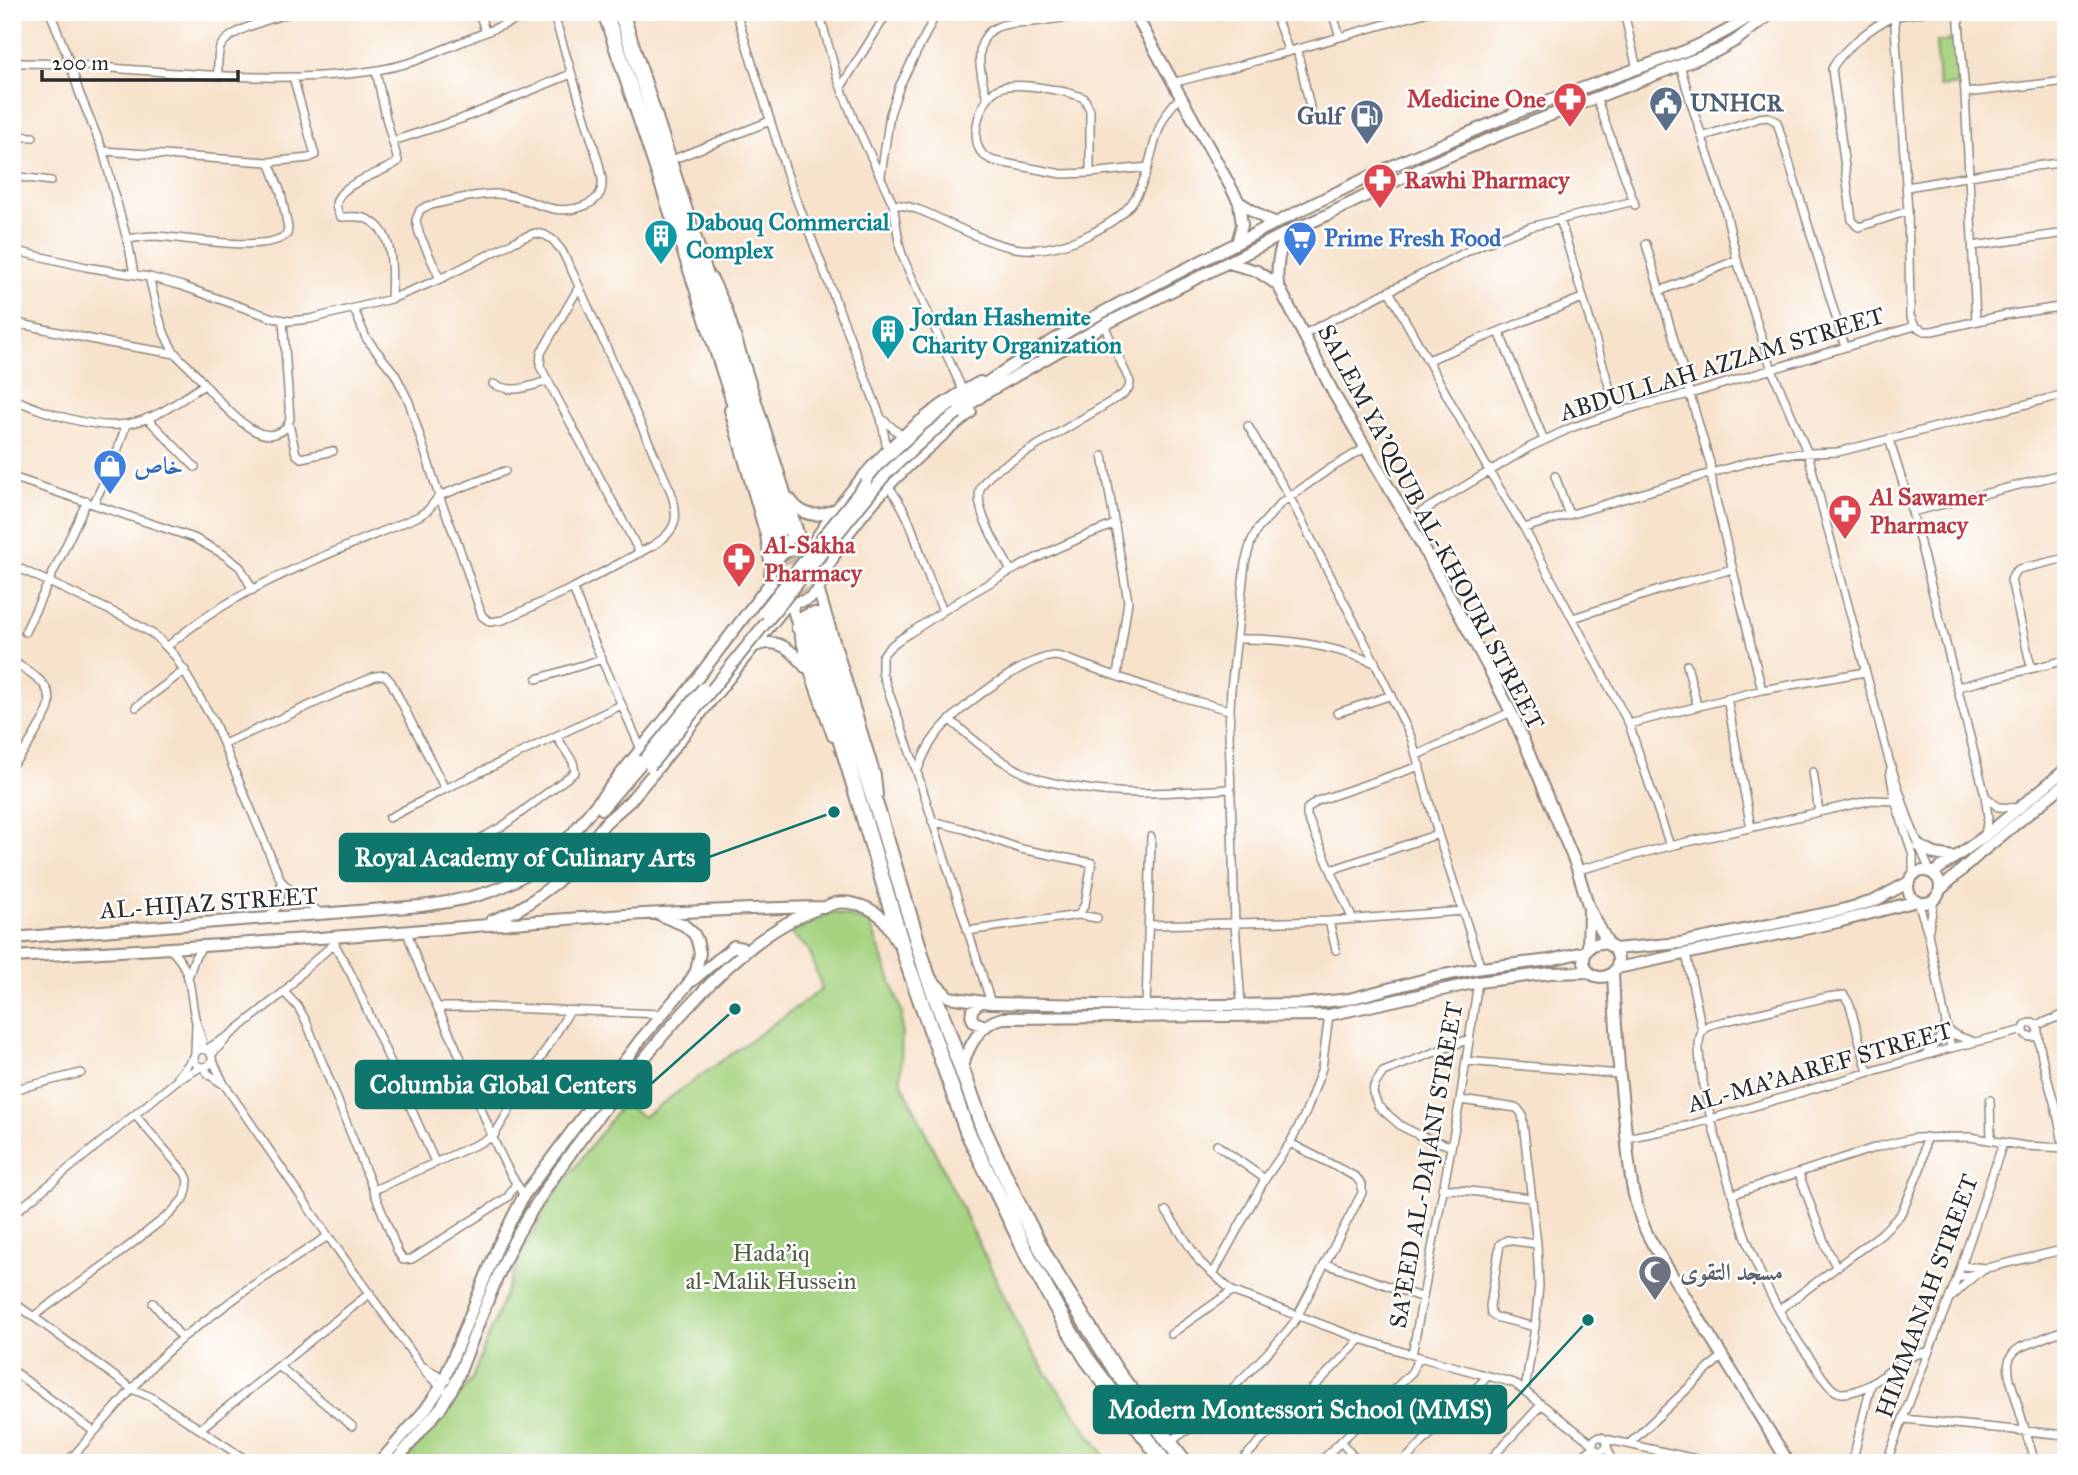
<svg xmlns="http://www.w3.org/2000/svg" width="2078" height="1475" font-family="'IM FELL Great Primer',Amiri,serif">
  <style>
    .green { fill: #a5d380; stroke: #687f56; stroke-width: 2 }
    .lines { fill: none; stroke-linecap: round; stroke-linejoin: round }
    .highway-tunnel { stroke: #cebdab; stroke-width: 14; stroke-dasharray: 14 7; stroke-linecap: butt }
    .street-casing { stroke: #91867b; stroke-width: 10 }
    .secondary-casing { stroke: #91867b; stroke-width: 14 }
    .highway-casing { stroke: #91867b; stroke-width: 18 }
    .street { stroke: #fff; stroke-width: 7 }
    .secondary { stroke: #fff; stroke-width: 10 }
    .highway { stroke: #fff; stroke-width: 14 }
    .secondary-bridge-casing { stroke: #91867b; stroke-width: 14; stroke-linecap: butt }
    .secondary-bridge { stroke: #fff; stroke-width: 10 }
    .labels { text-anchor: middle; stroke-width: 5; stroke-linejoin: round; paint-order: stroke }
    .health-label { font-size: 24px; font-weight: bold; fill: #be3a42; stroke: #fff; text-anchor: start }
    .service-label { font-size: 24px; font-weight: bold; fill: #4e5e75; stroke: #fff; text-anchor: start }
    .culture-label { font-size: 24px; font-weight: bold; fill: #0d838f; stroke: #fff; text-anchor: start }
    .shop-label { font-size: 24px; font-weight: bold; fill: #366cbe; stroke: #fff; text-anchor: start }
    .street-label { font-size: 24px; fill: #2b2b2b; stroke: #fff }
    .park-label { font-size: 24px; fill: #505d44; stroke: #fff }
    .worship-label { font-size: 24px; font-weight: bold; fill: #5b616d; stroke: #fff; text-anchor: start }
    .leader { fill: none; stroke: #0f766e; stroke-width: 2.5 }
    .callout-dot { fill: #0f766e; stroke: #fff; stroke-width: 2.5 }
    .callout { fill: #0f766e; stroke: #0f766e; stroke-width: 2.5 }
    .callout-label { font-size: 26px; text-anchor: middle; font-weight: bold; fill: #fff }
  </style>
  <rect width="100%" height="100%" fill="#fff"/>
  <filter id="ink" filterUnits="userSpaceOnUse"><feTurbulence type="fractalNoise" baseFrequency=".0143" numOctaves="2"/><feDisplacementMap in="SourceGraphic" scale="14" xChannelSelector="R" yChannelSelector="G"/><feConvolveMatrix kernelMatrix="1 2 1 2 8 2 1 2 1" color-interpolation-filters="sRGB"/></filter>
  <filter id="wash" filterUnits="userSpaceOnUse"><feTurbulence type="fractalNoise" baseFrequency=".00686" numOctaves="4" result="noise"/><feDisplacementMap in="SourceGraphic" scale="28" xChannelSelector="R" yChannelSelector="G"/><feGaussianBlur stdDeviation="1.57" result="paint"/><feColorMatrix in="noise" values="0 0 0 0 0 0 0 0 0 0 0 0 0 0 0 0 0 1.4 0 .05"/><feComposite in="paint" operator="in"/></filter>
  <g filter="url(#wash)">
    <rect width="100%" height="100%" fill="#f7e2cb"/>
    <path class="green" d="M1955,36h2l3,49 -21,2 -3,-45 18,-2z
      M833,912l37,11 32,89 -1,69 128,267 81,115h-707l68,-82 48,-123 34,-61 70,-94 20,14 179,-128 -13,-39 -19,-17z"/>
  </g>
  <g filter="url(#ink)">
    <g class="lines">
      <path class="highway-tunnel" d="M787,528l29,94
        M776,531l30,94"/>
      <g class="street-casing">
        <path id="street" d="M50,12l20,51 9,29 24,59 26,96 5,27
          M479,12l6,19
          M736,12l53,168 92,238 6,31
          M819,12l19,68 16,40 39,84 7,44 4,12 59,131
          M1274,12l15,40
          M1332,12l8,25
          M1624,12l13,57
          M1958,12l7,81 11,228
          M1894,13l14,198 2,94v11l5,10
          M1297,49l15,67
          M12,63c38,-1 74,3 112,6 65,5 131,11 197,7 32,-2 63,-5 94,-15l120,-49
          M1680,65l11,38 33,101 13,56 35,110 36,84 81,306 20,61 21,50
          M376,71l10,47 12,43c-11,13 -80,25 -57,56 8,0 16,-1 23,1 32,10 28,54 27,81
          M218,75c0,-9 -1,-19 2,-27 8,-19 55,-30 73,-36
          M1172,83l66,-17 190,-54
          M841,87l47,-75
          M1965,93l101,-12
          M1596,97l39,108
          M987,98c-6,-21 -16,-57 8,-70 11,-6 25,-5 37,-6 22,-3 44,-5 65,-10
          M12,136l21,1
          M1702,137l57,-19 9,-1 9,5 68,225
          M399,139l62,-20 110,-45
          M103,151l166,11 12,31 7,35 -1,6c-20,20 -103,3 -133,2 -9,0 -18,2 -27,3
          M669,161l101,-40
          M269,162l40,-4 6,-3 -22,-78
          M1090,173v-63l-6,-12c-17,-7 -70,-18 -86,-9 -17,9 -29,46 -17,63 3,5 8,7 13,9l68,13 28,-1 58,-6
          M881,175l9,-61 10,-29 37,-73
          M12,176l39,5
          M1907,187l92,-16 67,-9
          M893,204c21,2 37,10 55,19 53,25 84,39 142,11 17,-9 35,-19 45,-36 20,-32 15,-75 45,-100
          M1908,211l-49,16 -2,-1 -5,-6 -20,-151c8,-17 41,-44 59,-51 10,-4 22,-4 33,-6
          M1560,219l57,194
          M1646,244l64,219 3,25 49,202
          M1973,246l93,-13
          M12,250l74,17 63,10 33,9 91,32 17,3 20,-2 81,-20 49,-20 82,-41 13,-5 10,2 8,5 9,11 11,22 98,219c8,25 7,38 -17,53l-81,43 -70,32 -13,2 -8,-6 -24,-72 -19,-48 -30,-94 -14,-28 -29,-36 -12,-29
          M149,277c7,26 11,56 27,77 5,6 11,11 16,16 17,19 40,49 63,61 13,7 31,4 35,-12l-7,-99
          M440,279l-21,-46 -3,-13 4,-10 7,-4c22,-5 47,-12 69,-12 21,0 39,11 58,15 17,3 47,-3 48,-24 1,-7 -2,-14 -3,-21l-46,-152
          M579,287l-38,66 -1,13 100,187
          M1389,291l100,180 35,57 105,196 41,122
          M1660,291l77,-31
          M1499,332l45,108
          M1302,335l178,-90 50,-18 104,-26
          M12,339l9,-15 88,19 67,11
          M1428,360l154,-62
          M493,384c22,10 33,3 55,-3
          M12,398c29,14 83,32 115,26 29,-4 53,-24 77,-39
          M147,418l48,49
          M881,418l21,18
          M289,424l7,30 5,4 32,-7
          M1248,426l41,70 86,166
          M1889,439l23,73 73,283 3,22 -3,18
          M1103,456l25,145 -11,75
          M1555,476l14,39
          M12,477l182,61 29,16 17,13 13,23
          M888,486c24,30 27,55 40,89 4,12 10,24 15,36
          M94,503l20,-42 12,-36
          M1912,512l154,-39
          M1408,520l122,-73 43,-20 69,-22 48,-11 225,-68 9,5h8l73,-16 61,-9
          M1524,528l242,-71 16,-3 56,-2 228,-58
          M12,565l112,52 32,19 19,20 39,66 67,159 -1,22 -11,14
          M1011,571c-10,-20 -37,-59 -31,-82 2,-6 9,-12 13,-17l129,-77 7,-7 1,-6 -26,-57
          M573,588l15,40 53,121
          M1573,618l111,-36 49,-13
          M25,632l62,-131
          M1237,639c48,-1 94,6 138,24l36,74 27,97 43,134
          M167,647c70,-62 167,-94 252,-131l9,-6 11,-14 66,-25
          M12,661c15,9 43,24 37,46 -2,8 -9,17 -13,25 -7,12 -13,23 -24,32
          M1687,665l10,40
          M2031,667l-20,-87 3,-7 5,-4 47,-11
          M537,679l65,-20
          M1958,687l108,-27
          M1727,698l24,130
          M136,707l49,-37
          M1337,713l55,-18
          M950,720c23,19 46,40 74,53 16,8 34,11 51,14 54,10 101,5 155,2
          M1629,724l133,-34 103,-18
          M224,744l151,-68 10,-1 6,7 54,107
          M1417,755l94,-43
          M1890,771l5,30 18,54v20
          M917,772c5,-14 11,-27 20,-38 20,-25 85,-75 117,-78 6,0 10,2 16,4l86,30 73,20
          M1813,772l6,40
          M1985,796l13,11 20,1
          M389,818l56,-29 176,-84
          M932,821l32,8 57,20 71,14 -7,41 -6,11
          M476,841l27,-15 72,-54 -2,-10 -17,-26
          M1331,870l107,-36
          M1578,870l92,-24 149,-34 53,-12 23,1 7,-3
          M281,881l17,16 23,16
          M1918,902l10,31 23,115
          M1353,920l-46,-104v-7l10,-8 103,-35
          M1329,921l7,29
          M1148,925l181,-4 134,-10
          M1929,929l5,-29
          M407,931c13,44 36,86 54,128 20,45 34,96 63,136
          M967,931l112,-16 18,3
          M334,943l18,33 83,186
          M169,948c26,24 19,43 27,74 3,9 7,17 7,27
          M1686,954l16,76
          M189,975l6,-18 9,-12
          M284,992l14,15 8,14 92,231 5,8 9,-1 96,-62 8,-14
          M991,1003l-74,-231 -35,-99v-16c8,-14 24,-21 37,-30 61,-42 127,-77 196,-103
          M1241,1004l-6,-80 -6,-193 2,-42 14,-126 6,-21 6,-12 24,-27 47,-33 37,-22
          M1146,1006l5,-169
          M438,1007h41l183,7
          M2024 1030a7 7 0 1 1 14 0a7 7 0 1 1-14 0Z
          M2037,1025l29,-11
          M2038,1032c3,39 22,76 25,116
          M194 1058a9 9 0 1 1 18 0a9 9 0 1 1-18 0Z
          M205,1050l25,-15 54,-43 21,-23 30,-26
          M195,1053l1,-29
          M1926,1054l12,-13 7,-14 10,8 17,6
          M211,1055l16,-17
          M212,1059l12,25 104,152 99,138 16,15
          M1466,1061l153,13
          M204,1067l4,7 15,10
          M1868,1072l-18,-67 -6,-10 -17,2 -118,28c-5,4 -8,6 -9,12 -5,19 9,74 14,94 13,44 24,90 42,132 15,36 35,70 58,101 6,9 17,30 29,29 34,-1 52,-37 84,-41
          M178,1077l16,-20
          M12,1090l69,-17
          M1460,1100l57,8 5,6 15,130 2,42 -4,41 -10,63
          M1990,1100l1,40
          M1626,1138l61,-12 264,-78 73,-18
          M1217,1145l48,34
          M1450,1146l-29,-10 -20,-10 -23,-20 -5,-13 1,-7 9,-14 86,-33
          M1799,1174l28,75 9,17
          M1442,1188l89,10
          M374,1190l119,-53 76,-125
          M1733,1194l144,-47 38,-9 55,-1 55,9 41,2
          M1166,1211l34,51 32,29 129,48 58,18 95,26 79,61
          M12,1215l164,-134 25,-14
          M1326,1264l97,34
          M1961,1266l26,2
          M1213,1274l52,-95 25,-36 16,-31 16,-44 7,-53
          M1957,1278l22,-5 8,-5 79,-19
          M1953,1296l21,-20
          M12,1301l120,88 19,8 100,66
          M153,1303l29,35
          M1779,1310l102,-76 19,-19 6,-12 16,-39 4,-27
          M34,1316l72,-52 65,-51 14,-16 2,-7 1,-10 -3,-7 -50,-58
          M1535,1327l-40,-10 -4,-4 -1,-7 10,-62 7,-4 30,4
          M1171,1334l61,-43
          M1412,1355l48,-255 18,-118
          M280,1367l72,59
          M424,1367l23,13
          M12,1370l81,61
          M1904,1419l162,16
          M200,1429l170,-136
          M1593 1444a7 7 0 1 1 14 0a7 7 0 1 1-14 0Z
          M1605,1439l109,24
          M1169,1442l23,-15 12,-11c17,-17 93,-88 96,-105l62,-118v-8l-6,-8 -66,-34
          M1341,1442l18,21
          M1629,1444l93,-88
          M1607,1446l5,17
          M1597,1451l10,12
          M67,1463l87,-99 28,-26 64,-48 82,-54
          M1239,1463l122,-124
          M1319,1463l93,-91 7,-15
          M1402,1463l86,-87
          M1487,1463l54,-58
          M1573,1463l20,-15
          M1852,1463l19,-78
          M1886,1463l71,-185 46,-135
          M2035,1463l-25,-84c-3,-14 -3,-24 11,-32l45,-18"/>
      </g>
      <g class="secondary-casing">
        <path id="secondary" d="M1134,12l105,190 3,23 -5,18
          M1239,202l25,16 13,5
          M1288,232c-9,18 -12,33 -10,53l56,109 74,126 80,147 26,51 62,147 13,43 20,37
          M1229,263l28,8 21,14
          M712,279l14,29 78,244
          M730,410l36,125 5,33
          M958,413l28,-20 118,-68 184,-93 37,-16 107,-53 70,-29 215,-83 18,-10 38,-29
          M866,483c97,-101 224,-166 347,-228 53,-27 106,-55 160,-80 43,-21 87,-38 131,-57 42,-18 86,-32 129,-48 46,-16 83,-29 123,-58
          M790,499c12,18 28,19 46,10
          M766,535c6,10 16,11 25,3l4,-10
          M812,544c45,-67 96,-124 168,-162
          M770 576a26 26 0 1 1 52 0a26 26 0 1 1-52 0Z
          M822,577c9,-15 17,-32 28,-46 34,-46 77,-84 121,-119
          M818,589l57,187 2,19
          M791,602l21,75 21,59
          M797,628c4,-15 19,-20 30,-9
          M755,646c22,-9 37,3 50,21
          M602,809l42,-49
          M1919,846l16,8 18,3
          M1908 887a16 16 0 1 1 32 0a16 16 0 1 1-32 0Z
          M1933,873l52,-37 81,-67
          M1940,890l39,-36 87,-71
          M491,921l26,-11 13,-8 27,-20 10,-11 39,-49 24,-21 26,-31 133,-168
          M12,938l409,-32c69,-9 104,-21 152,-73l110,-136 87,-114
          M1584 960a17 17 0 1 1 34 0a17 17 0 1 1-34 0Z
          M1614,949l66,-6 162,-33 32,-9 35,-19
          M1588,950l1,-39
          M12,957c111,-6 222,-12 333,-21 160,-12 321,-27 481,-29 15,-10 41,-2 54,9 7,7 12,16 16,25
          M1617,968l221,-46 79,-21
          M1613,973c2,51 6,101 12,151 4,41 6,83 27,119l137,220
          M932,980l17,17 42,6 155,3 157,-2 46,-5 85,-22 47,-9 69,-8 37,-9
          M692,981l42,-35 8,2 1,6
          M981,1002c-8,5 -13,11 -7,20l11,4
          M961,1068c8,-21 18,-45 42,-50l326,-3 149,-33 73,-9 38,-1
          M379,1463l46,-53 16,-23 57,-141 26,-51 117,-156 47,-55 8,-13 4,-18 -3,-13 -3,-6 -10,-9 -22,-9
          M394,1463l48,-57 13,-22c19,-47 36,-97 59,-143 29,-53 66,-101 103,-149 50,-62 122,-155 198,-182"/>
      </g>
      <g class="highway-casing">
        <path id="highway" d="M605,12l88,264 83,255
          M621,12l166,516
          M816,622l64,196 47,156 56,154 38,82 28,53 67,108 69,92
          M806,625l102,340 59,166 63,129 36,65 21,34 78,104"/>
      </g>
      <use href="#street" class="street"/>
      <use href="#secondary" class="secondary"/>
      <use href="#highway" class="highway"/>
      <g class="secondary-bridge-casing">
        <path id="secondary-bridge" d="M763,612l103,-129
          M644,760l59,-72
          M650,766l236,-292 45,-41 27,-20"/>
      </g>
      <use href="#secondary-bridge" class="secondary-bridge"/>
    </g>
  </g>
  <defs>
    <g id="pharmacy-pin" transform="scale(1.75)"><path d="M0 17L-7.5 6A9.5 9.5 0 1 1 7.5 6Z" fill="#e0444e" stroke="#fff"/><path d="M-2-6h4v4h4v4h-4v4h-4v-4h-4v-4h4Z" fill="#fff"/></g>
    <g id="civic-pin" transform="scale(1.75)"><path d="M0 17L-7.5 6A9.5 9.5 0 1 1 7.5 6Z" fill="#5c6f8a" stroke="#fff"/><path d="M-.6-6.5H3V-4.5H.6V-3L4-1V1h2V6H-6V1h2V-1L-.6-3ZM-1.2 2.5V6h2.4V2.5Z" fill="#fff"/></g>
    <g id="fuel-pin" transform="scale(1.75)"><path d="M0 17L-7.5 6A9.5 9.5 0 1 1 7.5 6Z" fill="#5c6f8a" stroke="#fff"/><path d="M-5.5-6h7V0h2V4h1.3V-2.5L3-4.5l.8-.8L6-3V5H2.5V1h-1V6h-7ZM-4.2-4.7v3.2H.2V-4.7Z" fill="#fff"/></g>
    <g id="building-pin" transform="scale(1.75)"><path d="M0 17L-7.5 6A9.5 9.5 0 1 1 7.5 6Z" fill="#0f9aa8" stroke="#fff"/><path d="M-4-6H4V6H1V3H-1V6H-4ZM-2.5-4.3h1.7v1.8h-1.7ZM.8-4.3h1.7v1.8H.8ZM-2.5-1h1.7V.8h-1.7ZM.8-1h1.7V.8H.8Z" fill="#fff"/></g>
    <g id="supermarket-pin" transform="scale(1.75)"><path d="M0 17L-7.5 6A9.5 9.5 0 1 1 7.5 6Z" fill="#3f7fe0" stroke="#fff"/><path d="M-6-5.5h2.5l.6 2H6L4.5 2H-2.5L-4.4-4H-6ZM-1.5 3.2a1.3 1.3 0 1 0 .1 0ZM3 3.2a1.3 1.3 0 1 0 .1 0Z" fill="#fff"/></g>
    <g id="shop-pin" transform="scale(1.75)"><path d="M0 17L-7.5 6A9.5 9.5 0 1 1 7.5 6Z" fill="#3f7fe0" stroke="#fff"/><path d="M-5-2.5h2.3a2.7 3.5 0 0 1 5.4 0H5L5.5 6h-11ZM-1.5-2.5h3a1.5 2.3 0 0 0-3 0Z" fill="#fff"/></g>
    <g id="mosque-pin" transform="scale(1.75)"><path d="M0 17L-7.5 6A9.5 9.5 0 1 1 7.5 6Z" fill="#6b7280" stroke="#fff"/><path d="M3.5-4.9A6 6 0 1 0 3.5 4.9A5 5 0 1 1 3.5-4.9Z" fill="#fff"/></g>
  </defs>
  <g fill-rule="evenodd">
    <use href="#pharmacy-pin" x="1570" y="99"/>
    <use href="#civic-pin" x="1666" y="103"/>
    <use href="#fuel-pin" x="1367" y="116"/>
    <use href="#pharmacy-pin" x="1380" y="180"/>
    <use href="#building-pin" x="661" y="236"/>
    <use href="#supermarket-pin" x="1300" y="238"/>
    <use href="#building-pin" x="888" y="331"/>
    <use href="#shop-pin" x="110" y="466"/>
    <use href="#pharmacy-pin" x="1845" y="511"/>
    <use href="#pharmacy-pin" x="739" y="559"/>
    <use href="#mosque-pin" x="1655" y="1272"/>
  </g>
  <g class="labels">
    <g class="health-label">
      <text x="1546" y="107" text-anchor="end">Medicine One</text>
      <text x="1404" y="188">Rawhi Pharmacy</text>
      <text x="1870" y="505">Al Sawamer<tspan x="1870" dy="28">Pharmacy</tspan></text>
      <text x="764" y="553">Al-Sakha<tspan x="764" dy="28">Pharmacy</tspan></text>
    </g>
    <g class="service-label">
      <text x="1690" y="111">UNHCR</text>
      <text x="1342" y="124" text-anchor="end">Gulf</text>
    </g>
    <g class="culture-label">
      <text x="686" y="230">Dabouq Commercial<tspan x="686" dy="28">Complex</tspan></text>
      <text x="912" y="325">Jordan Hashemite<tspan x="912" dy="28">Charity Organization</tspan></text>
    </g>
    <g class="shop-label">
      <text x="1324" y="246">Prime Fresh Food</text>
      <text x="134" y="474">خاص</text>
    </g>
    <g class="street-label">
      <text transform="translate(1722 364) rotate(-17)" y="8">ABDULLAH AZZAM STREET</text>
      <text transform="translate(1431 527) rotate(62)" y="8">SALEM YA'QOUB AL-KHOURI STREET</text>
      <text transform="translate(209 903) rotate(-4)" y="8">AL-HIJAZ STREET</text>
      <text transform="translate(1820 1067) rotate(-16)" y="8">AL-MA'AAREF STREET</text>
      <text transform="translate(1426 1165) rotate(-80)" y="8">SA'EED AL-DAJANI STREET</text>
      <text transform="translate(1927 1296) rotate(-70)" y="8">HIMMANAH STREET</text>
    </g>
    <g class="park-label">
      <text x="771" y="1261">Hada'iq<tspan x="771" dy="28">al-Malik Hussein</tspan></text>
    </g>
    <g class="worship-label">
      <text x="1680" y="1280">مسجد التقوى</text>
    </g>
  </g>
  <path class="leader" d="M834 812L709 857M735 1009L651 1084M1588 1320L1506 1409"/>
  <g class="callout-dot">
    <circle cx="834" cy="812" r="7"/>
    <circle cx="735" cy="1009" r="7"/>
    <circle cx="1588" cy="1320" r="7"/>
  </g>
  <g class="callout">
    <rect x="340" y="834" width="369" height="47" rx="7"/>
    <rect x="356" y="1061" width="295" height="47" rx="7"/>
    <rect x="1094" y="1386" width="412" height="47" rx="7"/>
  </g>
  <g class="callout-label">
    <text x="525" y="866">Royal Academy of Culinary Arts</text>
    <text x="503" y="1093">Columbia Global Centers</text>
    <text x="1300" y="1418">Modern Montessori School (MMS)</text>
  </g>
  <rect width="2078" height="1475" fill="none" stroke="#fff" stroke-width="42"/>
  <path d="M42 70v10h196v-10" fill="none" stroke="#2b2b2b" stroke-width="3.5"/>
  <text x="52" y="70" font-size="21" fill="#2b2b2b" stroke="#ffffff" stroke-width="5" paint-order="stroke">200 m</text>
</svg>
